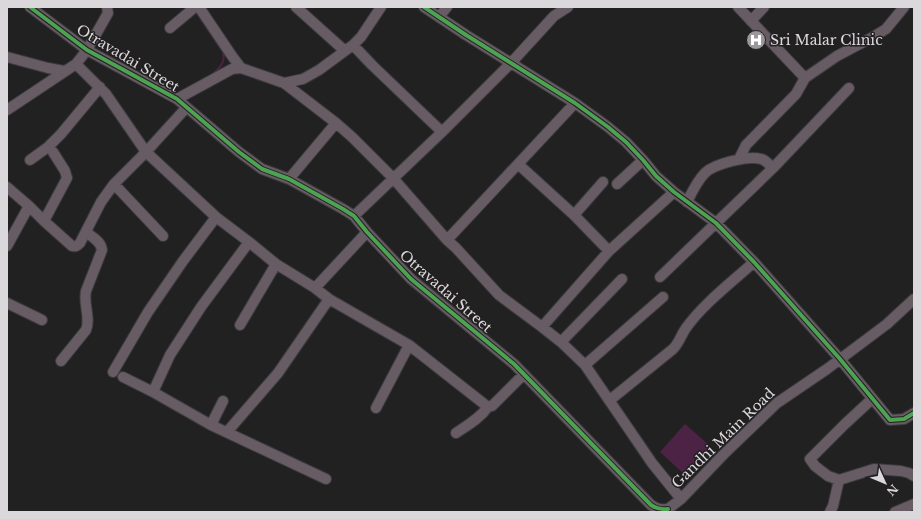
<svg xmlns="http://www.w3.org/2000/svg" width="921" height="519" font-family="'Libre Baskerville',serif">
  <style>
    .water { fill: #4d2345 }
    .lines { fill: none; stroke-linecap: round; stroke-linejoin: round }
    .stream { stroke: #4d2345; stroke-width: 2 }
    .minor-casing { stroke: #3c3b3c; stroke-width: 12 }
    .minor { stroke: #675b64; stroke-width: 10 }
    .cycleway-casing { stroke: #232022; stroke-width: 6 }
    .cycleway { stroke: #4ca352; stroke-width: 4 }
    .labels { text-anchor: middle; stroke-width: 3; stroke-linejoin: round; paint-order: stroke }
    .poi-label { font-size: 14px; fill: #dad8da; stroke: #232022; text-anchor: start }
    .street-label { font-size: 14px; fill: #dad8da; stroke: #232022 }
  </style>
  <rect width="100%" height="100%" fill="#222122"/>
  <path class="water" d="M685,424l25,22 -25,29 -25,-23z"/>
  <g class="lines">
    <path class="stream" d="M196,12l27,40c3,11 -4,16 -11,23"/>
    <g class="minor-casing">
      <path id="minor" d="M30,7l57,43 90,49 62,53 23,17 27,10 54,30 11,7 13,16 44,47 103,85 137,141c6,4 10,5 17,4
        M199,7l33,49 9,12
        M296,7l49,44
        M424,7l42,28 109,68 33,24 18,15 17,18 13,16 18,16 42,31 38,39 86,97 50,61 14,-1 10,-6
        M738,7l67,71
        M439,17l8,-10
        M751,21l13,-14
        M170,28l25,-21
        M353,45l8,-8 20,-30
        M7,57l41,11 16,3
        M76,64l30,30 40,58 40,-44
        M177,99l55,-30 9,-1 43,15
        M7,110l69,-46 11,-14 21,-37 -1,-6
        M336,123l-52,-40 19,-4 16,-9 34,-25 19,20 70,67
        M739,159l7,-14 4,-4 46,-47 9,-16 32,-22 36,-19 13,-8 18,-22
        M30,160l18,-13 13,-13 39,-47
        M518,164l56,51 35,36
        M289,179l47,-56 16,14 41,41 54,62 9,8 43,47 43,32 19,15 24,23 67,98 29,36
        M114,184l49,52
        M617,184l26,-24
        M7,187l22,19 15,15 23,-43 -2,-7 -12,-19
        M687,202c5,-10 10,-21 18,-29 9,-9 43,-18 56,-14 5,1 8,6 12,9
        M574,215l29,-33
        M354,216l88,-84 69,-69 43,-47 14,-9
        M44,221l28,25c4,1 5,0 8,-3l21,-41 13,-18 32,-32 70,65
        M447,240l128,-137
        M7,246l22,-40
        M660,277l113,-109 76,-80
        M315,288l14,11 80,46 79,62 4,-1 32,-32
        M7,303l35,17
        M240,325l36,-61
        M542,327l67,-76 65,-59
        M561,342l61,-63
        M61,361l25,-31c5,-12 -3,-26 0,-39l16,-41c-1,-9 -10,-13 -16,-18
        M585,365l78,-68
        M113,372l35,-60 35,-51 33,-44 33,25 27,22 39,24 52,-56
        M123,377l30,15 17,-37 31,-48 48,-65
        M153,392l58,33 115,54
        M872,399l-27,25 -35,35 5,7 13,10 11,4 35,-11 27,2 8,2 5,3
        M610,400l63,-51c6,-6 8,-14 13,-21 17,-24 46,-46 68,-66
        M376,408l33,-63
        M211,425l12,-24
        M227,432l51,-59 51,-74
        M456,433c12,-8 24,-15 32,-26
        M669,512l-1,-3 13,-10 42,-44 54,-52 50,-34 60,-45 27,-25
        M830,512l3,-6 6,-26
        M895,512l19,-8"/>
    </g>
    <use href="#minor" class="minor"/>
    <g class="cycleway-casing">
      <path id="cycleway" d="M30,7l57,43 90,49 62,53 23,17 27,10 54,30 11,7 13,16 44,47 103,85 137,141c6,4 10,5 17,4
        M424,7l42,28 109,68 33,24 18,15 17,18 13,16 18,16 42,31 38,39 86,97 50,61 14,-1 10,-6"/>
    </g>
    <use href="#cycleway" class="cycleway"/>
  </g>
  <defs>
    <g id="hospital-disc" transform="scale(1)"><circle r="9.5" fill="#9a989a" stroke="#232022"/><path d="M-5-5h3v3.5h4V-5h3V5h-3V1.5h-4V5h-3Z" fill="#fff"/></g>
  </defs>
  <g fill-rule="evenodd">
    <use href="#hospital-disc" x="756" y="40"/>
  </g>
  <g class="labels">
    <g class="poi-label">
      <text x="770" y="45">Sri Malar Clinic</text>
    </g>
    <g class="street-label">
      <text transform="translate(128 58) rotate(31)" y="5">Otravadai Street</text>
      <text transform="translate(446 291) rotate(41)" y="5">Otravadai Street</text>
      <text transform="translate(723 438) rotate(-44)" y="5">Gandhi Main Road</text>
    </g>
  </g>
  <rect width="921" height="519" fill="none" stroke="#dad8da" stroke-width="16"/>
  <g transform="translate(885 483) rotate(134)" stroke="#232022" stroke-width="3" paint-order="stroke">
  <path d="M0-3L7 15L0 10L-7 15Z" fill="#dad8da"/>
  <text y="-6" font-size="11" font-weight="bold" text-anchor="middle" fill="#dad8da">N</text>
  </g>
</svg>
